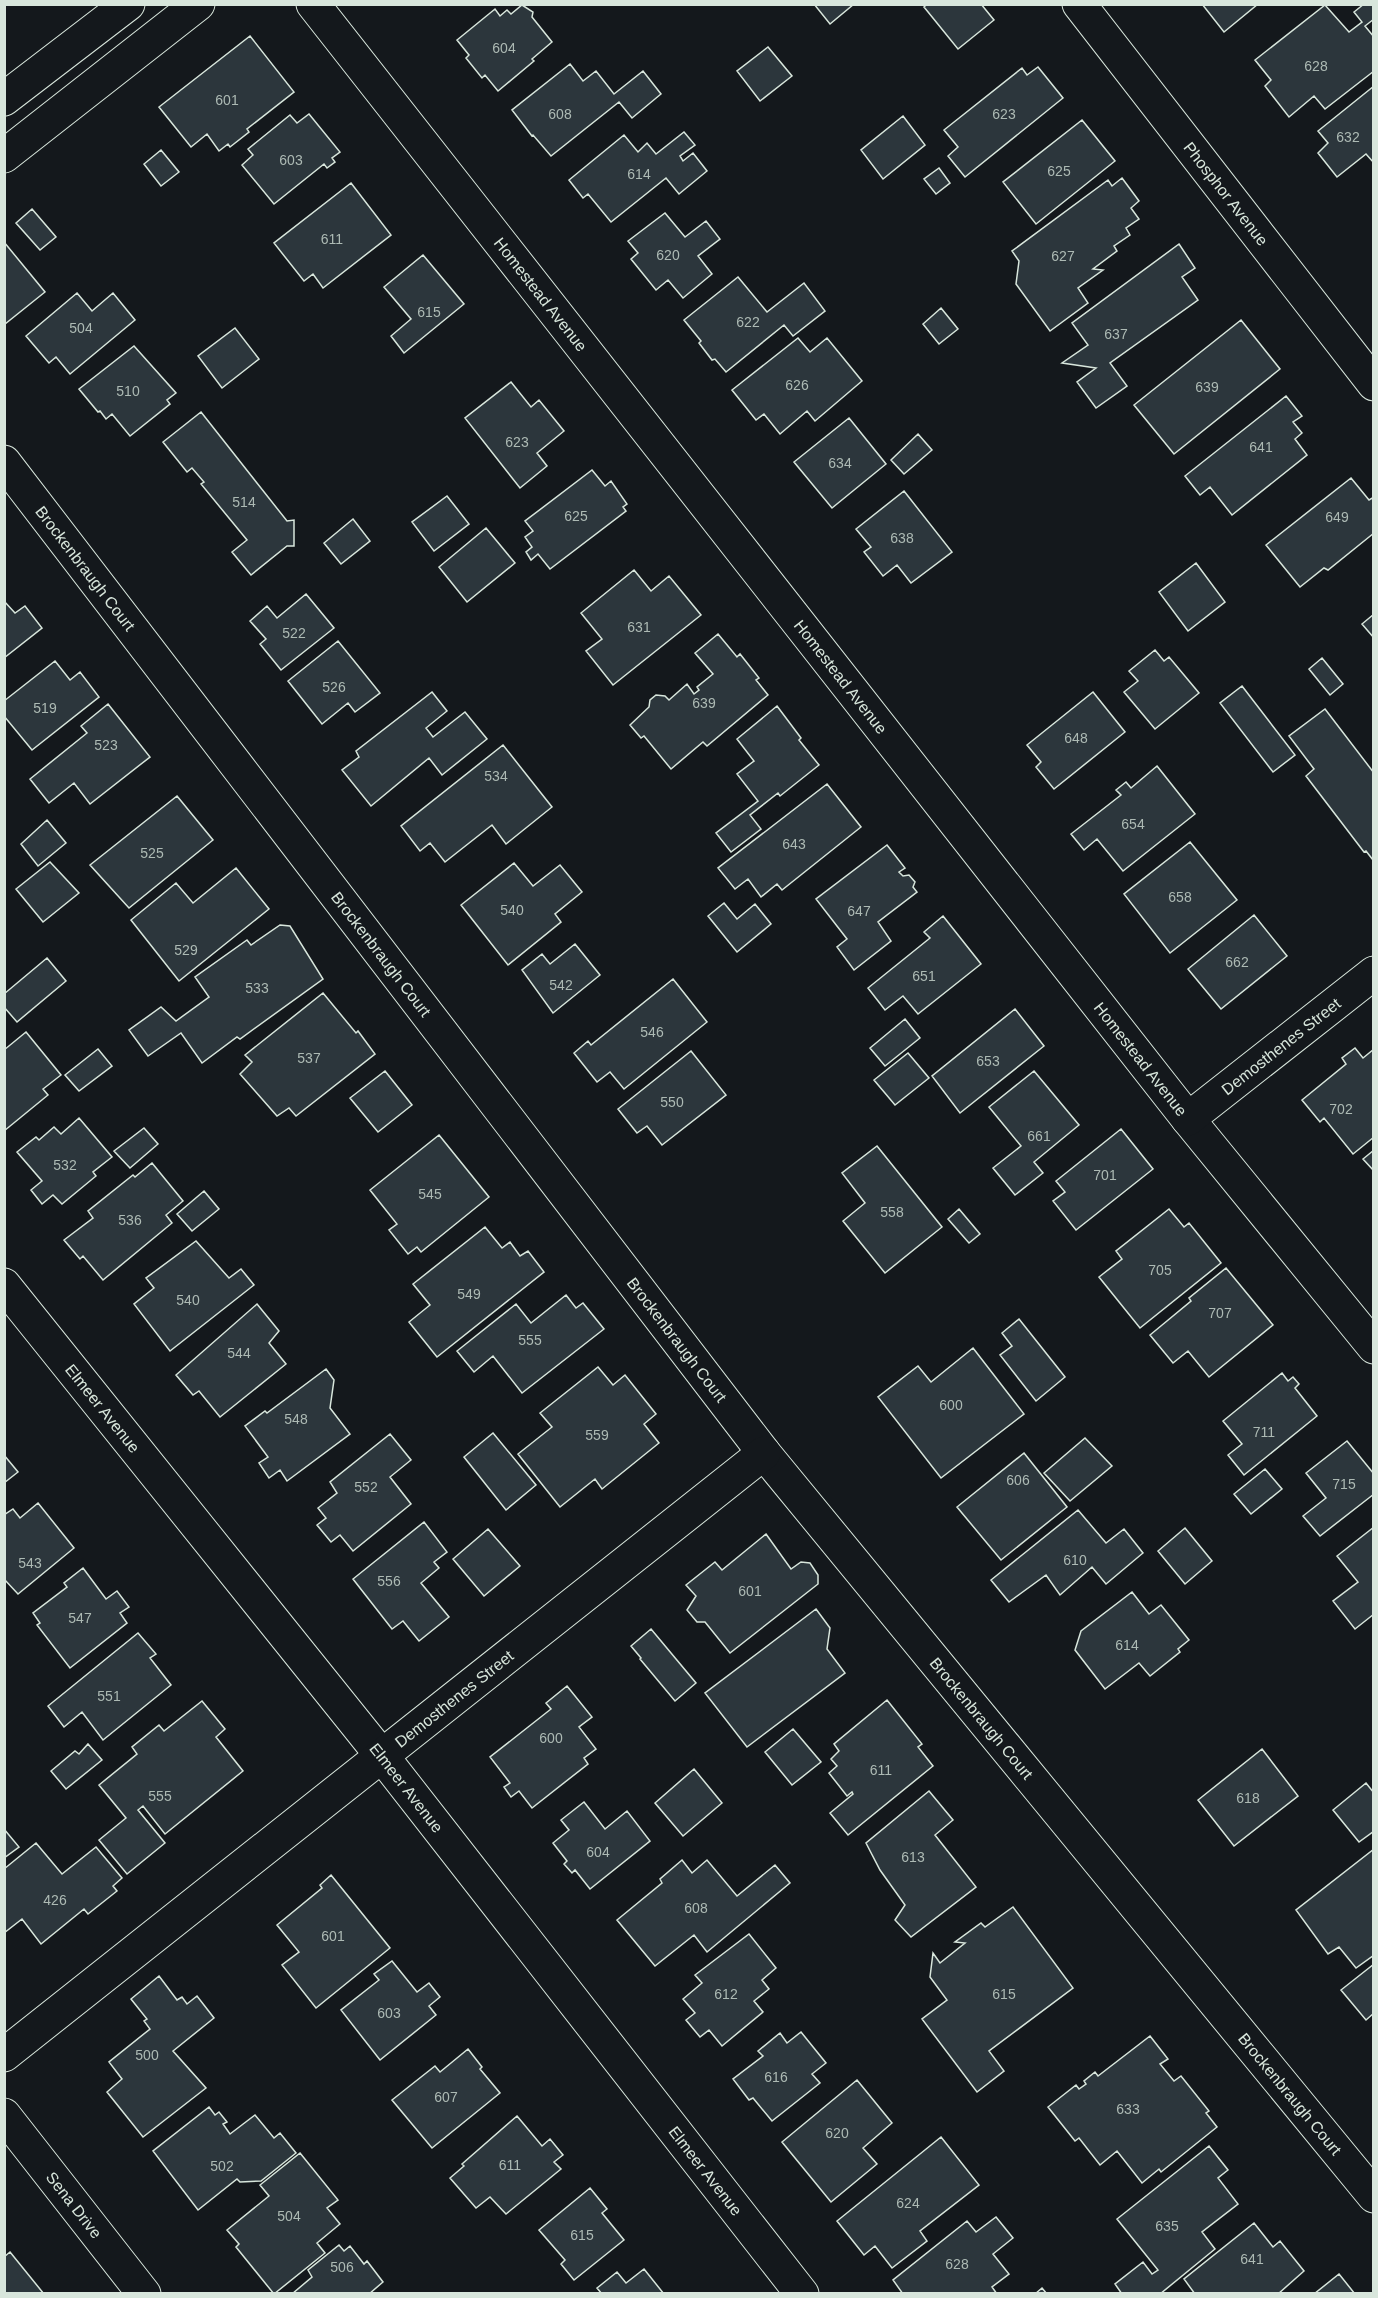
<svg xmlns="http://www.w3.org/2000/svg" width="1378" height="2298" font-family="Helvetica,sans-serif">
  <style>
    .building { fill: #2c363c; stroke: #d8e6dc; stroke-width: 1.5 }
    .lines { fill: none; stroke-linecap: round; stroke-linejoin: round }
    .street-casing { stroke: #d8e6dc; stroke-width: 35 }
    .secondary-casing { stroke: #d8e6dc; stroke-width: 35 }
    .highway-casing { stroke: #d8e6dc; stroke-width: 35 }
    .street { stroke: #14181c; stroke-width: 33 }
    .secondary { stroke: #14181c; stroke-width: 33 }
    .highway { stroke: #14181c; stroke-width: 33 }
    .labels { text-anchor: middle; stroke-width: 4.5; stroke-linejoin: round; paint-order: stroke }
    .number-label { font-size: 14px; fill: #adbab4 }
    .street-label { font-size: 16px; fill: #d8e6dc; stroke: #14181c }
  </style>
  <rect width="100%" height="100%" fill="#14181c"/>
  <path class="building" d="M814,4h40l-24,20z
    M927,4h54l13,16 -36,29 -34,-42z
    M1202,4h56l-34,28z
    M1364,4h10v15l-9,7 9,11v34l-49,38 -11,-13 -25,21 -24,-31 6,-6 -16,-20 70,-55 24,27 13,-10 -8,-10z
    M522,5l11,7 -1,5 20,25 -20,17 2,2 -36,30 -13,-16 -3,3 -16,-20 3,-3 -12,-15 38,-31 5,7 7,-6 4,4z
    M250,36l44,56 -47,37 2,3 -19,15 -2,-3 -9,7 -12,-17 -16,13 -32,-40z
    M768,47l24,29 -32,25 -23,-30z
    M570,64l13,17 13,-10 18,23 29,-23 18,23 -29,24 -13,-16 -68,54 -18,-21 -1,1 -20,-26z
    M1038,67l25,31 -98,79 -17,-21 10,-9 -14,-17 78,-62 5,7z
    M1374,86v77l-8,-9 -29,23 -19,-24 10,-10 -10,-12z
    M309,114l31,38 -8,6 3,4 -8,6 -3,-4 -50,40 -32,-39 11,-10 -5,-6 42,-34 7,8z
    M903,116l22,29 -42,34 -22,-29z
    M1082,120l33,41 -79,63 -33,-42z
    M684,132l11,13 -15,11 3,5 10,-8 14,18 -28,23 -13,-16 -55,44 -23,-28 -5,4 -14,-18 55,-45 14,17 9,-9 9,11z
    M161,150l18,22 -18,14 -17,-22z
    M939,168l11,15 -14,11 -12,-15z
    M1122,178l17,23 -8,7 8,11 -13,9 4,7 -16,11 3,5 -24,18 10,1 -25,18 10,15 -38,28 -34,-47 3,-23 -7,-10 96,-71 4,6z
    M351,183l40,52 -68,53 -10,-14 -9,7 -30,-38z
    M32,209l24,28 -16,13 -24,-27z
    M665,213l20,24 21,-16 14,18 -22,17 14,18 -29,24 -15,-18 -12,10 -25,-31 7,-6 -10,-12z
    M4,242l41,50 -40,32 -1,-1z
    M1179,244l16,24 -13,9 16,23 -88,63 17,23 -31,22 -19,-26 19,-14 -34,-5 26,-18 -16,-22z
    M423,255l41,49 -60,49 -13,-17 20,-17 -27,-32z
    M738,277l29,35 37,-29 21,28 -32,25 -9,-11 -58,47 -11,-13 -3,1 -13,-17 2,-2 -17,-21z
    M77,293l15,18 21,-18 22,27 -65,54 -14,-17 -7,6 -23,-27z
    M941,308l17,21 -19,15 -16,-20z
    M1241,320l39,49 -106,85 -40,-49z
    M235,328l24,31 -37,29 -24,-32z
    M798,338l12,14 17,-14 35,43 -47,40 -8,-10 -27,23 -16,-20 -8,6 -24,-30z
    M134,346l42,47 -9,7 3,4 -40,32 -18,-22 -6,5 -6,-8 -2,1 -19,-23z
    M511,382l20,25 8,-7 25,31 -27,22 10,13 -27,22 -55,-70z
    M1286,396l16,20 -9,6 9,11 -7,6 12,16 -75,60 -22,-28 -10,8 -15,-19z
    M201,412l86,109 7,-1v26h-7l-36,29 -19,-23 15,-12 -46,-56 3,-2 -12,-14 -5,4 -24,-30z
    M849,418l37,46 -54,44 -38,-46z
    M918,434l14,16 -28,24 -13,-14z
    M592,470l13,16 6,-5 16,23 -4,3 3,4 -76,58 -12,-15 -7,6 -5,-8 6,-5 -7,-10 8,-6 -8,-10z
    M1351,478l18,22 5,-3v36l-46,37 -4,-2 -24,19 -34,-42z
    M904,491l48,61 -41,31 -14,-18 -14,11 -19,-24 7,-5 -15,-18z
    M447,496l22,28 -35,27 -22,-29z
    M353,519l17,22 -29,23 -17,-21z
    M486,528l29,35 -48,39 -28,-35z
    M1196,563l29,39 -37,29 -29,-39z
    M634,570l17,21 18,-15 32,39 -88,70 -27,-34 16,-12 -21,-26z
    M306,594l28,34 -53,42 -21,-26 6,-5 -16,-18 17,-15 10,12z
    M4,601l11,12 10,-7 17,22 -38,30z
    M1374,614v24l-12,-14z
    M718,634l19,23 3,-3 19,24 -3,2 12,15 -61,51 -4,-4 -32,27 -27,-33 -3,2 -11,-13 19,-18 1,-7 6,-5 9,1 4,4 18,-16 7,10 5,-4 -2,-3 16,-13 -18,-21z
    M338,641l42,52 -25,19 -7,-9 -26,21 -34,-43z
    M1155,650l9,11 5,-4 30,36 -44,36 -31,-37 14,-11 -9,-10z
    M1322,658l21,26 -13,11 -21,-26z
    M55,661l15,19 10,-8 19,25 -67,53 -28,-34v-15z
    M1242,686l53,69 -22,17 -53,-69z
    M432,692l15,19 -21,17 7,9 32,-25 22,27 -45,36 -13,-17 -58,48 -29,-36 17,-13 -3,-6z
    M1093,692l32,40 -71,57 -18,-22 5,-5 -14,-17z
    M108,704l42,53 -60,47 -16,-21 -25,20 -19,-24 57,-46 -6,-7z
    M777,706l24,32 -2,2 20,25 -39,31 -2,-3 -28,22 11,14 -30,23 -15,-19 42,-32 -21,-27 17,-13 -17,-22z
    M1325,709l49,64 -1,87 -7,-9 -2,1 -58,-76 8,-7 -25,-33z
    M503,745l49,62 -46,37 -14,-19 -47,37 -15,-19 -10,8 -19,-25z
    M1157,766l38,48 -72,57 -26,-32 -13,11 -13,-16 50,-39 -5,-5 10,-8 5,6z
    M827,784l34,43 -79,63 -5,-6 -16,13 -13,-18 -13,10 -17,-21z
    M177,796l36,44 -84,68 -39,-43z
    M47,820l19,23 -28,23 -17,-22z
    M1190,842l47,58 -67,53 -46,-59z
    M887,845l18,23 -6,4 4,4 6,-1 6,7 -2,5 4,5 -39,30 13,19 -37,29 -17,-23 10,-8 -31,-40z
    M50,862l29,31 -36,29 -27,-33z
    M514,863l19,23 27,-21 22,27 -27,22 6,8 -53,43 -47,-60z
    M236,868l33,41 -90,72 -48,-61 45,-37 17,20z
    M724,903l13,16 18,-15 16,20 -34,28 -29,-36z
    M1254,915l33,41 -66,53 -33,-40z
    M943,916l38,48 -63,50 -15,-18 -18,14 -17,-22 62,-50 -6,-6z
    M280,925l10,1 33,53 -83,60 -3,-2 -35,26 -21,-30 -33,23 -19,-26 32,-23 15,14 33,-24 -14,-20 52,-37 4,5z
    M575,944l25,31 -47,38 -31,-43 20,-16 8,10z
    M47,958l19,23 -49,41 -13,-15v-13z
    M673,979l34,43 -83,67 -14,-17 -13,10 -23,-29 14,-12 3,4z
    M323,993l33,40 2,-2 17,23 -79,62 -7,-8 -12,8 -37,-42 12,-12 -7,-7z
    M1015,1009l29,37 -84,67 -28,-37z
    M905,1019l15,19 -35,28 -15,-18z
    M26,1032l35,43 -18,14 5,6 -44,36v-81z
    M1355,1048l8,10 11,-9v88l-21,17 -29,-36 -4,4 -18,-22 44,-36 -4,-6z
    M98,1049l14,17 -33,25 -14,-16z
    M691,1051l35,44 -64,50 -15,-19 -10,7 -19,-24z
    M908,1053l21,25 -34,27 -21,-25z
    M385,1071l27,34 -34,27 -28,-34z
    M1034,1071l45,54 -45,37 9,11 -28,22 -22,-27 28,-22 -32,-39z
    M79,1118l33,39 -19,15 3,4 -34,28 -9,-9 -11,9 -11,-14 11,-9 -25,-29 19,-15 3,3 15,-13 7,7z
    M144,1128l14,16 -28,24 -16,-17z
    M1121,1129l32,40 -77,61 -23,-29 12,-9 -9,-11z
    M439,1135l50,62 -68,55 -4,-5 -9,7 -19,-24 8,-6 -27,-34z
    M877,1146l65,81 -57,46 -42,-52 22,-18 -23,-30z
    M1374,1150v21l-11,-12z
    M152,1163l31,38 -17,14 6,8 -69,57 -20,-24 -3,3 -16,-19 29,-22 -5,-7 45,-36 2,2z
    M204,1191l15,18 -27,22 -15,-17z
    M959,1209l21,25 -11,9 -21,-24z
    M1169,1209l15,18 5,-4 32,40 -81,65 -41,-51 23,-18 -6,-8z
    M485,1227l17,21 8,-6 10,14 8,-5 16,21 -107,85 -28,-35 21,-17 -17,-21z
    M196,1241l33,37 12,-9 13,16 -84,66 -36,-47 20,-16 -8,-10z
    M1226,1268l47,57 -64,52 -21,-26 -15,12 -23,-28 41,-34 -2,-3z
    M566,1295l10,13 7,-5 21,26 -82,64 -29,-37 -19,16 -17,-21 59,-47 15,19z
    M257,1304l22,27 -10,12 17,21 -66,53 -21,-26 -6,4 -17,-20z
    M1019,1319l46,58 -29,24 -36,-46 12,-9 -10,-13z
    M973,1348l51,66 -83,64 -63,-81 40,-31 13,16z
    M598,1367l15,18 12,-10 31,39 -12,10 15,19 -57,46 -7,-10 -35,28 -42,-53 34,-27 -12,-14z
    M326,1369l8,11 -4,28 20,26 -63,47 -7,-11 -11,8 -10,-15 9,-6 -23,-31 20,-15 2,2z
    M1282,1373l6,8 5,-4 6,7 -4,4 22,28 -73,59 -16,-20 14,-11 -19,-23z
    M493,1433l43,52 -30,25 -42,-53z
    M390,1434l21,26 -21,17 21,27 -58,47 -13,-16 -9,7 -14,-17 9,-7 -8,-10 19,-15 -7,-11z
    M1085,1438l27,28 -42,35 -26,-28z
    M1347,1441l27,33v20l-54,42 -17,-20 23,-18 -20,-25z
    M1024,1453l43,54 -66,53 -44,-53z
    M4,1455l14,17 -14,11z
    M1265,1469l17,20 -31,25 -17,-20z
    M38,1503l36,45 -56,46 -14,-15v-64l9,-6 7,9z
    M1078,1510l28,33 18,-14 19,24 -37,31 -14,-17 -32,28 -14,-20 -37,27 -18,-22z
    M424,1522l23,30 -13,10 5,6 -18,15 28,34 -30,24 -16,-20 -11,8 -39,-50z
    M1374,1527v87l-19,15 -22,-28 25,-19 -21,-26z
    M1185,1528l27,33 -27,23 -27,-33z
    M488,1529l32,37 -36,30 -31,-37z
    M766,1534l25,35 10,-7 9,1 8,12v9l-88,69 -25,-31h-8l-10,-12 9,-14 -10,-11 29,-23 7,8z
    M83,1568l23,31 11,-8 12,16 -9,6 7,10 -57,45 -33,-43 3,-2 -7,-10 34,-26 -3,-4z
    M1132,1592l17,22 12,-9 28,35 -11,9 2,3 -30,24 -11,-13 -34,26 -30,-39 6,-19z
    M816,1609l14,19 -3,21 18,24 -98,74 -42,-54z
    M651,1629l45,54 -21,18 -35,-42 1,-1 -10,-12z
    M138,1633l18,21 -6,4 21,27 -68,55 -21,-28 -18,15 -16,-21z
    M567,1686l25,31 -13,10 17,22 -12,9 4,6 -56,44 -13,-17 -8,6 -7,-10 6,-4 -20,-26 61,-48 -5,-6z
    M887,1700l35,44 -4,3 15,19 -85,69 -18,-22 23,-19 -1,-2 -5,4 -18,-23 8,-7 -6,-7 8,-8 -5,-7z
    M202,1701l23,28 -9,8 27,34 -78,63 -22,-28 -5,4 27,33 -38,31 -28,-34 27,-22 -27,-33 38,-31 -5,-7 27,-22 5,6z
    M793,1729l28,33 -29,23 -27,-33z
    M88,1744l14,16 -36,29 -15,-18 24,-20 4,3z
    M1262,1749l36,47 -64,50 -36,-46z
    M694,1769l28,34 -39,33 -28,-33z
    M1366,1783l8,10v38l-15,11 -26,-32z
    M929,1791l24,29 -18,15 41,52 -65,50 -16,-17 10,-15 -25,-35 -14,-27z
    M584,1802l21,27 22,-18 23,30 -60,48 -15,-19 -3,3 -8,-9 3,-3 -14,-18 16,-13 -8,-10z
    M4,1829l15,18 -15,11z
    M36,1843l26,31 34,-27 26,31 -9,8 4,5 -29,23 -4,-5 -43,35 -19,-25 -18,14v-64z
    M1374,1849v106l-18,13 -17,-21 -11,7 -32,-44z
    M682,1860l10,13 15,-13 30,36 38,-31 15,18 -83,69 -13,-17 -39,31 -38,-46 45,-37 -2,-4z
    M331,1875l59,73 -74,60 -34,-43 17,-13 -22,-27 45,-37 -2,-3z
    M1013,1907l60,81 -84,63 15,20 -27,21 -55,-73 25,-19 -17,-23 3,-24 7,10 25,-20 -10,-1 26,-19 4,4z
    M749,1934l27,34 -14,12 7,9 -15,12 9,11 -41,34 -13,-16 -9,7 -14,-17 9,-7 -12,-14 19,-16 -7,-8z
    M392,1961l25,31 12,-9 11,14 -11,9 7,9 -56,45 -39,-50 38,-30 -5,-6z
    M1374,1964v49l-8,7 -25,-30z
    M159,1976l18,24 5,-3 5,7 10,-8 17,22 -41,33 33,37 -63,49 -36,-45 15,-13 -13,-17 41,-33 -6,-8 3,-2 -16,-20z
    M801,2032l25,31 -14,11 8,9 -48,38 -19,-23 -4,2 -16,-21 30,-23 -5,-5 22,-18 7,10z
    M1150,2036l18,23 -8,5 14,17 7,-5 28,35 -3,2 11,14 -56,45 -2,-3 -17,14 -25,-32 -17,14 -21,-27 -4,3 -27,-34 28,-22 3,4 7,-5 -2,-3 11,-9 3,4z
    M468,2049l14,18 -2,2 20,24 -68,55 -40,-48 43,-34 5,6z
    M857,2080l35,43 -29,25 14,16 -46,38 -49,-60z
    M209,2107l6,8 4,-3 8,10 -4,2 7,10 25,-19 19,23 6,-5 16,20 -35,28 -21,1 -3,-3 -39,31 -45,-59z
    M517,2116l25,30 8,-7 13,16 -9,7 7,7 -55,45 -16,-17 -14,11 -26,-30 14,-12 -2,-2z
    M941,2137l38,48 -59,46 7,10 -35,27 -17,-22 -11,9 -27,-34z
    M1209,2146l19,24 -10,8 20,26 -36,28 13,17 -55,45h-38l-7,-10 28,-22 9,12 6,-4 -41,-51z
    M300,2153l38,47 -11,8 13,16 -23,19 8,10 -51,41 -38,-47 3,-3 -12,-14 42,-34 -9,-11z
    M590,2188l17,21 -5,4 22,27 -50,40 -13,-16 4,-4 -26,-30z
    M996,2217l17,21 -20,16 16,20 -17,13 5,7h-94l-10,-14 74,-59 9,11z
    M1254,2223l19,24 7,-6 24,30 -26,23h-83l-11,-15z
    M339,2245l5,6 6,-5 14,18 3,-3 16,21 -14,12h-77l20,-17 -4,-7z
    M10,2252l34,42h-40v-37z
    M644,2269l20,25h-62l-5,-6 20,-16 9,11z
    M1339,2274l16,20h-41z
    M1042,2288l5,6h-12z"/>
  <g class="lines">
    <g class="street-casing">
      <g id="street">
        <path id="s1" d="M313,4l875,1115 186,228"/>
        <path id="s2" d="M1079,4l295,380"/>
        <path id="s3" d="M4,462l760,991 610,743"/>
        <path id="s4" d="M1188,1119l186,-146"/>
        <path id="s5" d="M4,1285l378,471 420,538"/>
        <path id="s6" d="M4,2055l760,-602"/>
        <path id="s7" d="M4,2115l140,179"/>
      </g>
    </g>
    <g class="secondary-casing">
      <path id="secondary" d="M4,156l194,-152"/>
    </g>
    <g class="highway-casing">
      <path id="highway" d="M4,99l124,-95"/>
    </g>
    <use href="#street" class="street"/>
    <use href="#secondary" class="secondary"/>
    <use href="#highway" class="highway"/>
  </g>
  <g class="labels">
    <g class="number-label">
      <text x="504" y="53">604</text>
      <text x="1316" y="71">628</text>
      <text x="227" y="105">601</text>
      <text x="560" y="119">608</text>
      <text x="1004" y="119">623</text>
      <text x="1348" y="142">632</text>
      <text x="291" y="165">603</text>
      <text x="1059" y="176">625</text>
      <text x="639" y="179">614</text>
      <text x="332" y="244">611</text>
      <text x="668" y="260">620</text>
      <text x="1063" y="261">627</text>
      <text x="429" y="317">615</text>
      <text x="748" y="327">622</text>
      <text x="81" y="333">504</text>
      <text x="1116" y="339">637</text>
      <text x="797" y="390">626</text>
      <text x="1207" y="392">639</text>
      <text x="128" y="396">510</text>
      <text x="517" y="447">623</text>
      <text x="1261" y="452">641</text>
      <text x="840" y="468">634</text>
      <text x="244" y="507">514</text>
      <text x="576" y="521">625</text>
      <text x="1337" y="522">649</text>
      <text x="902" y="543">638</text>
      <text x="639" y="632">631</text>
      <text x="294" y="638">522</text>
      <text x="334" y="692">526</text>
      <text x="704" y="708">639</text>
      <text x="45" y="713">519</text>
      <text x="1076" y="743">648</text>
      <text x="106" y="750">523</text>
      <text x="496" y="781">534</text>
      <text x="1133" y="829">654</text>
      <text x="794" y="849">643</text>
      <text x="152" y="858">525</text>
      <text x="1180" y="902">658</text>
      <text x="512" y="915">540</text>
      <text x="859" y="916">647</text>
      <text x="186" y="955">529</text>
      <text x="1237" y="967">662</text>
      <text x="924" y="981">651</text>
      <text x="561" y="990">542</text>
      <text x="257" y="993">533</text>
      <text x="652" y="1037">546</text>
      <text x="309" y="1063">537</text>
      <text x="988" y="1066">653</text>
      <text x="672" y="1107">550</text>
      <text x="1341" y="1114">702</text>
      <text x="1039" y="1141">661</text>
      <text x="65" y="1170">532</text>
      <text x="1105" y="1180">701</text>
      <text x="430" y="1199">545</text>
      <text x="892" y="1217">558</text>
      <text x="130" y="1225">536</text>
      <text x="1160" y="1275">705</text>
      <text x="469" y="1299">549</text>
      <text x="188" y="1305">540</text>
      <text x="1220" y="1318">707</text>
      <text x="530" y="1345">555</text>
      <text x="239" y="1358">544</text>
      <text x="951" y="1410">600</text>
      <text x="296" y="1424">548</text>
      <text x="1264" y="1437">711</text>
      <text x="597" y="1440">559</text>
      <text x="1018" y="1485">606</text>
      <text x="1344" y="1489">715</text>
      <text x="366" y="1492">552</text>
      <text x="1075" y="1565">610</text>
      <text x="30" y="1568">543</text>
      <text x="389" y="1586">556</text>
      <text x="750" y="1596">601</text>
      <text x="80" y="1623">547</text>
      <text x="1127" y="1650">614</text>
      <text x="109" y="1701">551</text>
      <text x="551" y="1743">600</text>
      <text x="881" y="1775">611</text>
      <text x="160" y="1801">555</text>
      <text x="1248" y="1803">618</text>
      <text x="598" y="1857">604</text>
      <text x="913" y="1862">613</text>
      <text x="55" y="1905">426</text>
      <text x="696" y="1913">608</text>
      <text x="333" y="1941">601</text>
      <text x="726" y="1999">612</text>
      <text x="1004" y="1999">615</text>
      <text x="389" y="2018">603</text>
      <text x="147" y="2060">500</text>
      <text x="776" y="2082">616</text>
      <text x="446" y="2102">607</text>
      <text x="1128" y="2114">633</text>
      <text x="837" y="2138">620</text>
      <text x="510" y="2170">611</text>
      <text x="222" y="2171">502</text>
      <text x="908" y="2208">624</text>
      <text x="289" y="2221">504</text>
      <text x="1167" y="2231">635</text>
      <text x="582" y="2240">615</text>
      <text x="1252" y="2264">641</text>
      <text x="957" y="2269">628</text>
      <text x="342" y="2272">506</text>
    </g>
    <g class="street-label">
      <text dy="6" stroke="none"><textPath href="#s2" startOffset="240">Phosphor Avenue</textPath></text>
      <text dy="6" stroke="none"><textPath href="#s1" startOffset="369">Homestead Avenue</textPath></text>
      <text dy="6" stroke="none"><textPath href="#s3" startOffset="134">Brockenbraugh Court</textPath></text>
      <text dy="6" stroke="none"><textPath href="#s1" startOffset="855">Homestead Avenue</textPath></text>
      <text dy="6" stroke="none"><textPath href="#s3" startOffset="620">Brockenbraugh Court</textPath></text>
      <text dy="6" stroke="none"><textPath href="#s4" startOffset="118">Demosthenes Street</textPath></text>
      <text dy="6" stroke="none"><textPath href="#s1" startOffset="1341">Homestead Avenue</textPath></text>
      <text dy="6" stroke="none"><textPath href="#s3" startOffset="1106">Brockenbraugh Court</textPath></text>
      <text dy="6" stroke="none"><textPath href="#s5" startOffset="158">Elmeer Avenue</textPath></text>
      <text dy="6" stroke="none"><textPath href="#s6" startOffset="574">Demosthenes Street</textPath></text>
      <text dy="6" stroke="none"><textPath href="#s3" startOffset="1592">Brockenbraugh Court</textPath></text>
      <text dy="6" stroke="none"><textPath href="#s5" startOffset="644">Elmeer Avenue</textPath></text>
      <text dy="6" stroke="none"><textPath href="#s3" startOffset="2078">Brockenbraugh Court</textPath></text>
      <text dy="6" stroke="none"><textPath href="#s5" startOffset="1130">Elmeer Avenue</textPath></text>
      <text dy="6" stroke="none"><textPath href="#s7" startOffset="114">Sena Drive</textPath></text>
    </g>
  </g>
  <rect width="1378" height="2298" fill="none" stroke="#d8e6dc" stroke-width="12"/>
</svg>
